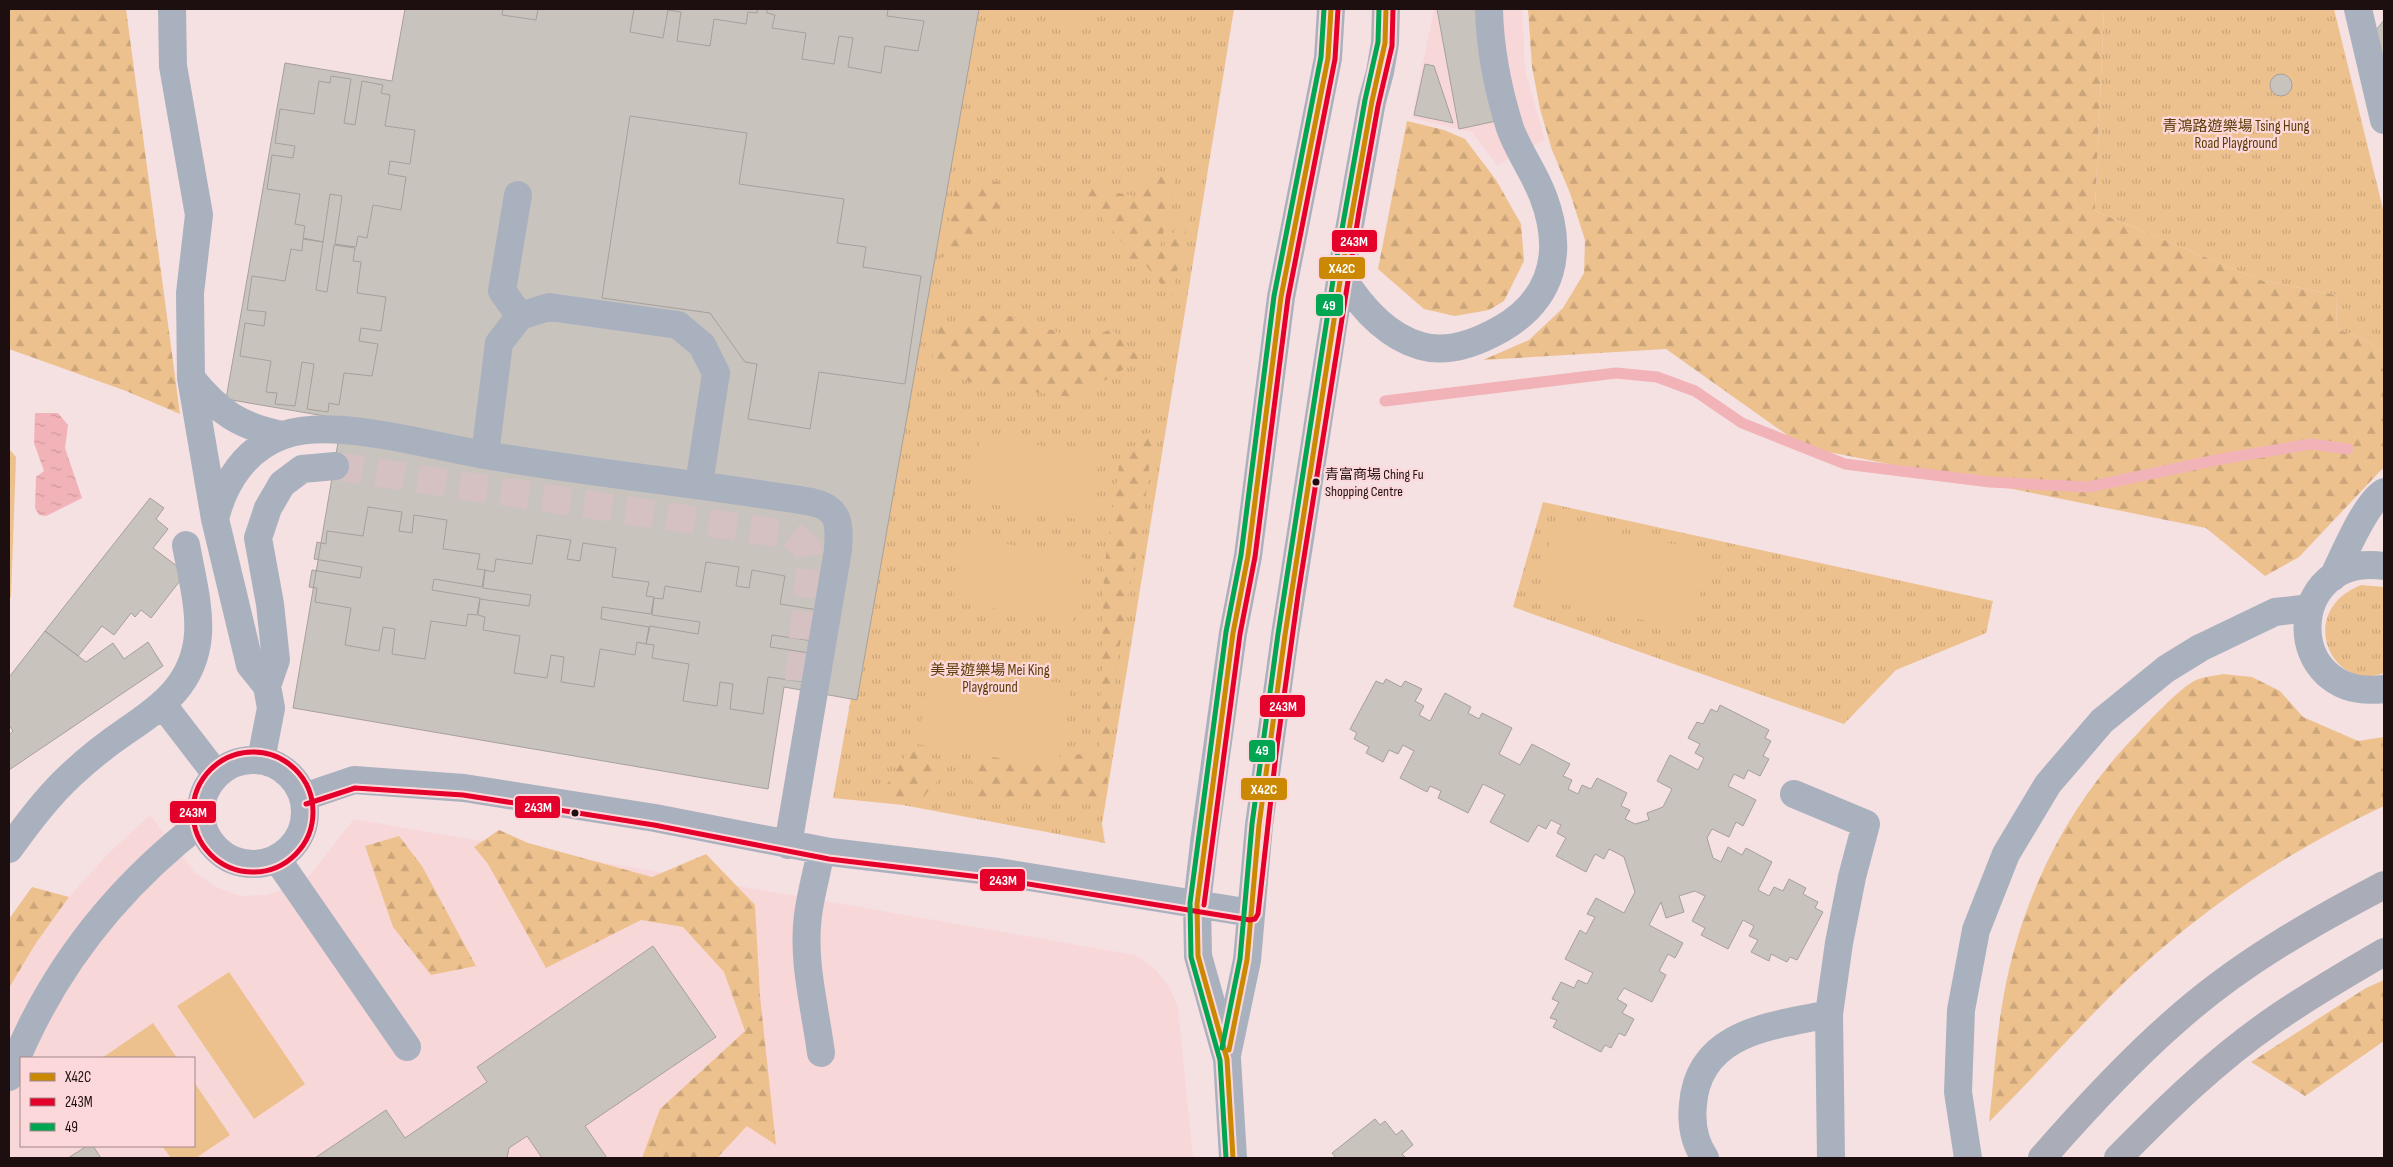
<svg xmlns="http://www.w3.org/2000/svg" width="2393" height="1167" font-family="'Sofia Sans Condensed','Noto Sans TC',sans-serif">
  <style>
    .built { fill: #f8d7d9; fill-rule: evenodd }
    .grass { fill: url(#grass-tufts) }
    .forest { fill: url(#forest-firs) }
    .pitch { fill: #edc18e }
    .water { fill: url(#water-ripples) }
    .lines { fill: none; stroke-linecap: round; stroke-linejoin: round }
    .stream { stroke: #f2b3b8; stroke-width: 11 }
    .building { fill: #c9c3be; stroke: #a6a09c }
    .minor-tunnel { stroke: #d5c1c2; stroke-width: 28; stroke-dasharray: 28 14; stroke-linecap: butt }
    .minor { stroke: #aab1be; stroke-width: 28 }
    .highway { stroke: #aaacb8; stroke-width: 28 }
    .bus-1-casing { stroke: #fdd8da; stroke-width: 9 }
    .bus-2-casing { stroke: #fdd8da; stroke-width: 9 }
    .bus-3-casing { stroke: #fdd8da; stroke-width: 9 }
    .bus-1 { stroke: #cb8803; stroke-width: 5 }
    .bus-2 { stroke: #e4002b; stroke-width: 5 }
    .bus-3 { stroke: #00a651; stroke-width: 5 }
    .bus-dot { fill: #1d0f10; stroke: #fdd8da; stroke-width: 2 }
    .labels { text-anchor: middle; stroke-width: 4.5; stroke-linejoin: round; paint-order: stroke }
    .bus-label { font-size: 14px; fill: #1d0f10; stroke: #fdd8da; text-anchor: start }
    .park-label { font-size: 15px; fill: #5c3d08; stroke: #fdd8da }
    .line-badge { stroke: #fdd8da; stroke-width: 2 }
    .badge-label { font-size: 14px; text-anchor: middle; font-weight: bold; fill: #fff }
  </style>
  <defs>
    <pattern id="grass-tufts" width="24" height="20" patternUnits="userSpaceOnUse" patternTransform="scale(1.25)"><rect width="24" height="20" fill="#edc18e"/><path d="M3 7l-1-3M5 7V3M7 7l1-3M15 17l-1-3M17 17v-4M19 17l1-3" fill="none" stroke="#cba579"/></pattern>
    <pattern id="forest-firs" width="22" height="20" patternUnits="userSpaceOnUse" patternTransform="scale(1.25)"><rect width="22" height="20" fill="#edc18e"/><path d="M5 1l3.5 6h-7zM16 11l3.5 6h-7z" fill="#cba579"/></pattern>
    <pattern id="water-ripples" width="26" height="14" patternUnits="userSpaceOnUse" patternTransform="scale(1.25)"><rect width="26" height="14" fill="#f2b3b8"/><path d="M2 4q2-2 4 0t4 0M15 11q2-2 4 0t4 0" fill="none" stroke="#cf999d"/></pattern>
  </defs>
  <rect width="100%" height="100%" fill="#f5e0e2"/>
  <path class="built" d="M1434,9h88l3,61 20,70 -48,25 -25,-33 -60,-14z
    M150,815l45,58 21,14 24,9 25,-1 25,-7 20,-13 44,-56 781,136 20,14 15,19 8,20 15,150h-1184v-170l27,-45 33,-46 38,-42zM21,1058h173v88h-173z"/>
  <path class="grass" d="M975,9h259l-132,815 3,19 -202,-38 -70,-7z
    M2104,9h230l50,204v141l-18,-14 -29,-11 -1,-34 -76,-15 -165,-69z
    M1543,502l450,99 -7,32 -90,37 -52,54 -331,-117z
    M2361,585l23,2v86c-53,20 -89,-62 -23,-88z"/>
  <path class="forest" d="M9,9h117l54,405 -54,-23 -117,-42z
    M1528,9h576l-9,202 165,69 76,15 1,34 29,11 18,14v113l-85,90 -34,19 -59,-48 -402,-81 -138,-98 -183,11 46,-20 34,-32 21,-35 1,-33 -15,-47 -18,-43 -12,-41 -8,-42z
    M1407,121l37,9 21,9 31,41 25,44 3,37 -20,40 -15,9 -34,6 -31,-7 -46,-40z
    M1142,171l33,8 -16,73 32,-42 -20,87 -26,-33 -22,1 2,-19 -50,-61 65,12z
    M1003,181l-7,47 -55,30 15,-72z
    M997,312l88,29 26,-12 30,30 -66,39 -102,-15 -42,-17 8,-42h11z
    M1154,428l-10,82 -27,151 -11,138 -137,3 6,-50 44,9 81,-9 4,-183 15,-103z
    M9,449l7,8 -5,140 -2,2z
    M2223,674l29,3 28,14 23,26 55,24 26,-4v69c-92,43 -178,100 -253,170 -49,47 -94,98 -142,146 5,-42 7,-86 15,-128 18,-98 64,-190 134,-261 13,-14 40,-43 56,-52 7,-4 20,-5 29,-7z
    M913,744l31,29 -25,29 -39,-7z
    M499,830l29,13 124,34 54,-23 49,51 5,91 16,149 -29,-19 -30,32h-75l18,-49 85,-78 -21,-59 -41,-45 -42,-7 -95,48 -58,-104 -14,-17z
    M399,836l23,30 54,100 -45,9 -38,-48 -28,-81z
    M32,887l37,10 -33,46 -27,45v-69z
    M2384,980v61l-79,55 -54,-34 115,-74z"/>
  <path class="pitch" d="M1039,9h50c-11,29 -35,21 -50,0z
    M981,435l119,21 -12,65 -119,-21z
    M1554,521l155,30 -16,79 -155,-31z
    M965,537l119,20 -11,65 -120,-21z
    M932,661l139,24 -14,83 -140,-24z
    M229,972l76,112 -51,35 -77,-113z
    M153,1023l24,35h-75z
    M194,1082l36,53 -34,23h-25l-9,-12h32z"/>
  <path class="water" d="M35,413h23l10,12 -3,23 17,50 -36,18 -7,-1 -4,-7 1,-31 8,-6 -10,-28z"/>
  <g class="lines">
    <path class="stream" d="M1385,401l231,-28 41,4 38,14 47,32 103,41 145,18 98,5 133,-28 90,-15 37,5"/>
  </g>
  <path class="building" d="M405,9h574l-122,691 -73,-13 -16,102 -475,-81 49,-289 -116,-20 59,-336 107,18z
    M503,9h35l-2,11 -34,-5z
    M634,9h124l-1,4 -9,-1 -2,12 -32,-5 -4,27 -33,-5 4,-29 -13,-2 -5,28 -33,-6z
    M767,9h121l-1,7 37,5 -6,30 -33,-5 -4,27 -33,-6 5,-29 -14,-2 -5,28 -32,-5 4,-26 -34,-5 3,-13 -8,-2z
    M1437,9h43l21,111 -42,9z
    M2384,20v46l-22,-18z
    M1425,64l9,2 19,57 -39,-8z
    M2270 85a11 11 0 1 1 22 0a11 11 0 1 1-22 0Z
    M331,76l20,3 -7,44 11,2 7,-44 21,4 -2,8 9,2 -5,31 30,4 -5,34 -20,-3 -2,13 18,3 -5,33 -28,-5 -6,33 -9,-2 -2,11 -21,-3 7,-48 -12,-2 -7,48 -20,-4 2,-12 -10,-2 5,-30 -33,-5 5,-34 21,3 2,-12 -20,-3 5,-34 34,5 5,-33 11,2z
    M630,116l117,17 -8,51 105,15 -7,44 29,4 -3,20 58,9 -16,108 -86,-12 -9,57 -62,-10 9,-55 -12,-2 -35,-49 -108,-15z
    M303,239l20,3 -7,48 11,2 7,-47 21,3 -2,13 8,1 -4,31 29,4 -5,34 -20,-3 -2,13 19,3 -6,32 -28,-3 -5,32 -10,-2 -1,9 -21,-3 7,-45 -12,-2 -7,44 -20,-2 2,-11 -11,-1 5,-31 -31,-5 5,-33 19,3 2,-14 -19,-2 5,-34 33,5 6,-32 11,2z
    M150,498l14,10 -8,11 12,10 -15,19 33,25 -35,45 -10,-8 -6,7 -4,-4 -17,22 -12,-9 -24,30 -33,-25z
    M368,507l34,5 -3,19 13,2 2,-18 33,5 -4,29 37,5 -3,15 8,1 -3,17 -48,-8 -2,11 48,8 -3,17 -9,-1 -2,12 -35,-5 -6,38 -33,-5 3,-25 -12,-2 -4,24 -34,-6 6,-37 -36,-6 2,-14 -8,-1 3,-17 48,8 2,-11 -48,-8 3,-17 9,2 1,-13 36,5z
    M537,535l34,5 -4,19 13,2 3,-18 33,5 -4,29 37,5 -3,14 8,1 -3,17 -49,-7 -1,12 48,8 -3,17 -9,-2 -2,13 -35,-6 -6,38 -33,-5 3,-25 -13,-2 -4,23 -33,-5 6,-37 -37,-6 2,-13 -7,-2 2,-16 49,7 2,-11 -48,-7 2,-18 9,2 2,-13 36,5z
    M706,562l33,5 -3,19 13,2 3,-18 33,6 -5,28 38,6 2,32 -48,-7 -2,12 47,7 -13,28 -36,-5 -5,37 -33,-5 3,-25 -13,-2 -3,24 -34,-5 6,-37 -37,-6 2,-13 -8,-1 4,-18 48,8 2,-12 -48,-7 2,-17 9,1 2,-13 36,6z
    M45,631l41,31 27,-19 11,16 24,-17 15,24 -154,104v-35l4,-4 -4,-6v-50l1,1z
    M1386,679l15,8 4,-6 17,8 -7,12 9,5 -5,9 11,6 15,-28 26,14 -3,6 11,6 3,-6 30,15 -13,26 21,11 12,-21 38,20 -7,12 9,4 -4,9 10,5 4,-9 9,4 6,-11 30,15 -6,13 9,4 -5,9 10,5 14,-4 -2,-7 16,-6 9,-18 -15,-8 13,-26 28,15 6,-12 -9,-5 5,-9 -12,-6 9,-16 6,2 8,-15 6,3 3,-7 49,25 -4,8 6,3 -8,15 6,3 -9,17 -12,-6 -4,9 -10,-5 -6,12 28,14 -13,26 -7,-4 -7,15 -17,-8 -5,9 6,20 8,4 7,-15 14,8 4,-7 26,14 -14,28 11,6 5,-9 9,4 6,-12 17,9 -3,6 15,8 -3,6 8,4 -26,48 -7,-3 -3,5 -16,-8 -2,7 -18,-9 7,-12 -9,-4 5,-10 -11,-6 -15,29 -27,-14 4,-7 -13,-7 13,-25 -10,-5 -16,5 5,16 -18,6 -5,-16 -12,23 34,18 -8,15 -7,-4 -9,17 7,4 -14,27 -28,-14 -7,11 10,6 -5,8 12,6 -9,17 -6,-3 -8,15 -6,-3 -4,7 -48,-25 4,-7 -7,-2 9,-16 -7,-3 9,-17 13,6 4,-8 9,4 6,-11 -28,-14 15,-29 6,4 9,-17 -8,-3 9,-16 28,15 11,-21 -11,-35 -15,-8 -5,10 -9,-5 -9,18 -30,-16 10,-18 -9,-5 4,-8 -10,-5 -5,9 -8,-4 -10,17 -38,-20 15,-27 -22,-11 -15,29 -30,-15 3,-7 -11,-5 -3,6 -27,-14 14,-27 -11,-6 -5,9 -9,-4 -6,12 -17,-9 3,-6 -15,-8 3,-6 -7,-4 26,-48 7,3z
    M653,946l63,91 -131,89 22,32h-65l-15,-22 -18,12 -2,10h-192l71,-48 19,28 82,-56 -10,-15z
    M1375,1119l5,6 5,-4 11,14 6,-5 11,15 -11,9 4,4h-70l-4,-5z
    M87,1146h6l8,12h-33z"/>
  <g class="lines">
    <path class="minor-tunnel" d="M335,466l456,69 16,12 3,21 -11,114"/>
    <path class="minor" d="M172,9l1,57 26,149 -9,78 1,85 24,141 35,146 17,21 4,22 -10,52
      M2358,9l26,111
      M518,195l-16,96 18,25
      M1341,275c19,31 44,61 80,71 27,8 57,-4 80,-17 53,-31 63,-78 42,-133 -9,-24 -25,-45 -33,-68 -12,-38 -20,-79 -21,-119
      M191,378c27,34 50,49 92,57
      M485,455l14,-112 21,-27 29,-9 129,18 24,20 14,28 -17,111
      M215,519c9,-37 31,-71 69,-84 49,-18 147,11 201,20 106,18 214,29 321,46 33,5 34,20 32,49l-50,295
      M2384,566c-101,-14 -103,136 0,123
      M2333,577c11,-22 32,-74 51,-85
      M267,686l9,-26 -6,-56 -12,-66 10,-30 14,-24 20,-15 33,-3
      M163,705l53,69
      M201 812a52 52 0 1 1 104 0a52 52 0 1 1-104 0Z
      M1794,794l72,30 -14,53 -13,66 -10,71 2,144
      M304,797l50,-17 110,8 191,30 175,34 168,20 253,41
      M9,849c19,-26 39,-53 63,-75 17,-16 35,-30 54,-43 37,-25 68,-48 72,-96 2,-29 -7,-62 -12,-90
      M277,859l130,188
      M821,1053c-6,-46 -19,-92 -13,-138 3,-22 9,-43 13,-64
      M1227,1055l20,-95 12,-135 26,-190 56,-360 31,-174 8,-29 5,-29 1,-34
      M9,1077c39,-102 106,-188 193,-255
      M1233,1158l-6,-99 -29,-103 -1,-52 7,-61 29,-210 15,-77 33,-259 47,-239 3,-49
      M1705,1158c-11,-16 -14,-35 -12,-54 6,-73 80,-78 136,-90
      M1968,1158l-10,-66 3,-82 15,-80 30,-76 42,-70 54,-63 64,-52 34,-21 75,-36 35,-4"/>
    <path class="highway" d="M2042,1158c42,-48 84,-94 132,-136 62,-56 137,-99 210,-137
      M2118,1158c48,-49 97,-97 153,-136 37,-26 75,-48 113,-70"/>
    <g class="bus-1-casing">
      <path id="bus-1" d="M1229,1050l18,-90 12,-135 26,-190 56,-360 31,-174 13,-58 1,-34
        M1233,1158l-6,-99 -29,-103 -1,-52 36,-271 15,-77 33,-259 47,-239 3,-49"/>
    </g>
    <g class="bus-2-casing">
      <path id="bus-2" d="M193 812a60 60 0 1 1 120 0a60 60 0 1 1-120 0Z
        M306,804l49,-16 108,7 191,30 175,34 168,20 253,41 5,-1 3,-5 18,-160 22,-159 61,-383 19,-106 14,-60 1,-37
        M1204,905l36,-271 15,-77 33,-259 47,-239 3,-50"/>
    </g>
    <g class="bus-3-casing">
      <path id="bus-3" d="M1222,1048l18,-89 12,-135 26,-190 56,-360 31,-174 13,-58 1,-33
        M1226,1158l-6,-98 -29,-103 -1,-54 36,-271 15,-77 33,-259 47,-239 3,-48"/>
    </g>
    <use href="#bus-1" class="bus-1"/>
    <use href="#bus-2" class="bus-2"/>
    <use href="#bus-3" class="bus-3"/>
  </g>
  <g class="bus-dot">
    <circle cx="1316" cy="482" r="4.5"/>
    <circle cx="575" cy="813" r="4.5"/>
  </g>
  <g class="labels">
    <g class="bus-label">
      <text x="1325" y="479">青富商場 Ching Fu<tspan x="1325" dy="17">Shopping Centre</tspan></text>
    </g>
    <g class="park-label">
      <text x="2236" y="131">青鴻路遊樂場 Tsing Hung<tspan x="2236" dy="17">Road Playground</tspan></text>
      <text x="990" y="675">美景遊樂場 Mei King<tspan x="990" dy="17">Playground</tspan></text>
    </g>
  </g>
  <g class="line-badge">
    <rect x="1331" y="229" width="47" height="24" rx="5" fill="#e4002b"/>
    <rect x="1318" y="256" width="48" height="24" rx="5" fill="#cb8803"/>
    <rect x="1315" y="293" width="29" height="24" rx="5" fill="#00a651"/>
    <rect x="1259" y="694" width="47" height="24" rx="5" fill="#e4002b"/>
    <rect x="1248" y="739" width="28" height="24" rx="5" fill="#00a651"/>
    <rect x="1240" y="777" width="48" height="24" rx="5" fill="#cb8803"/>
    <rect x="514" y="795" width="47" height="24" rx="5" fill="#e4002b"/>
    <rect x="169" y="800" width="48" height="24" rx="5" fill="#e4002b"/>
    <rect x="979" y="868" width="47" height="24" rx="5" fill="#e4002b"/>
  </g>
  <g class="badge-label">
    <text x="1354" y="246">243M</text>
    <text x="1342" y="273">X42C</text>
    <text x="1329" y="310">49</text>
    <text x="1283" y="711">243M</text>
    <text x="1262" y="755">49</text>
    <text x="1264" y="794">X42C</text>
    <text x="538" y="812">243M</text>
    <text x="193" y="817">243M</text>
    <text x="1003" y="885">243M</text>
  </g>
  <rect width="2393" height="1167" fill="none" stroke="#1d0f10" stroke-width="20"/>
  <rect x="20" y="1057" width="175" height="90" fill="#fdd8da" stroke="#a38889"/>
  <rect x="30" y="1073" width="25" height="8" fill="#cb8803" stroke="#a38889"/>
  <text x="65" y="1082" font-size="15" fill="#1d0f10">X42C</text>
  <rect x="30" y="1098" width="25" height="8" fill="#e4002b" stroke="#a38889"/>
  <text x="65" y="1107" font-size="15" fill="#1d0f10">243M</text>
  <rect x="30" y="1123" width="25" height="8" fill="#00a651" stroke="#a38889"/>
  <text x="65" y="1132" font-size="15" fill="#1d0f10">49</text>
</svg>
